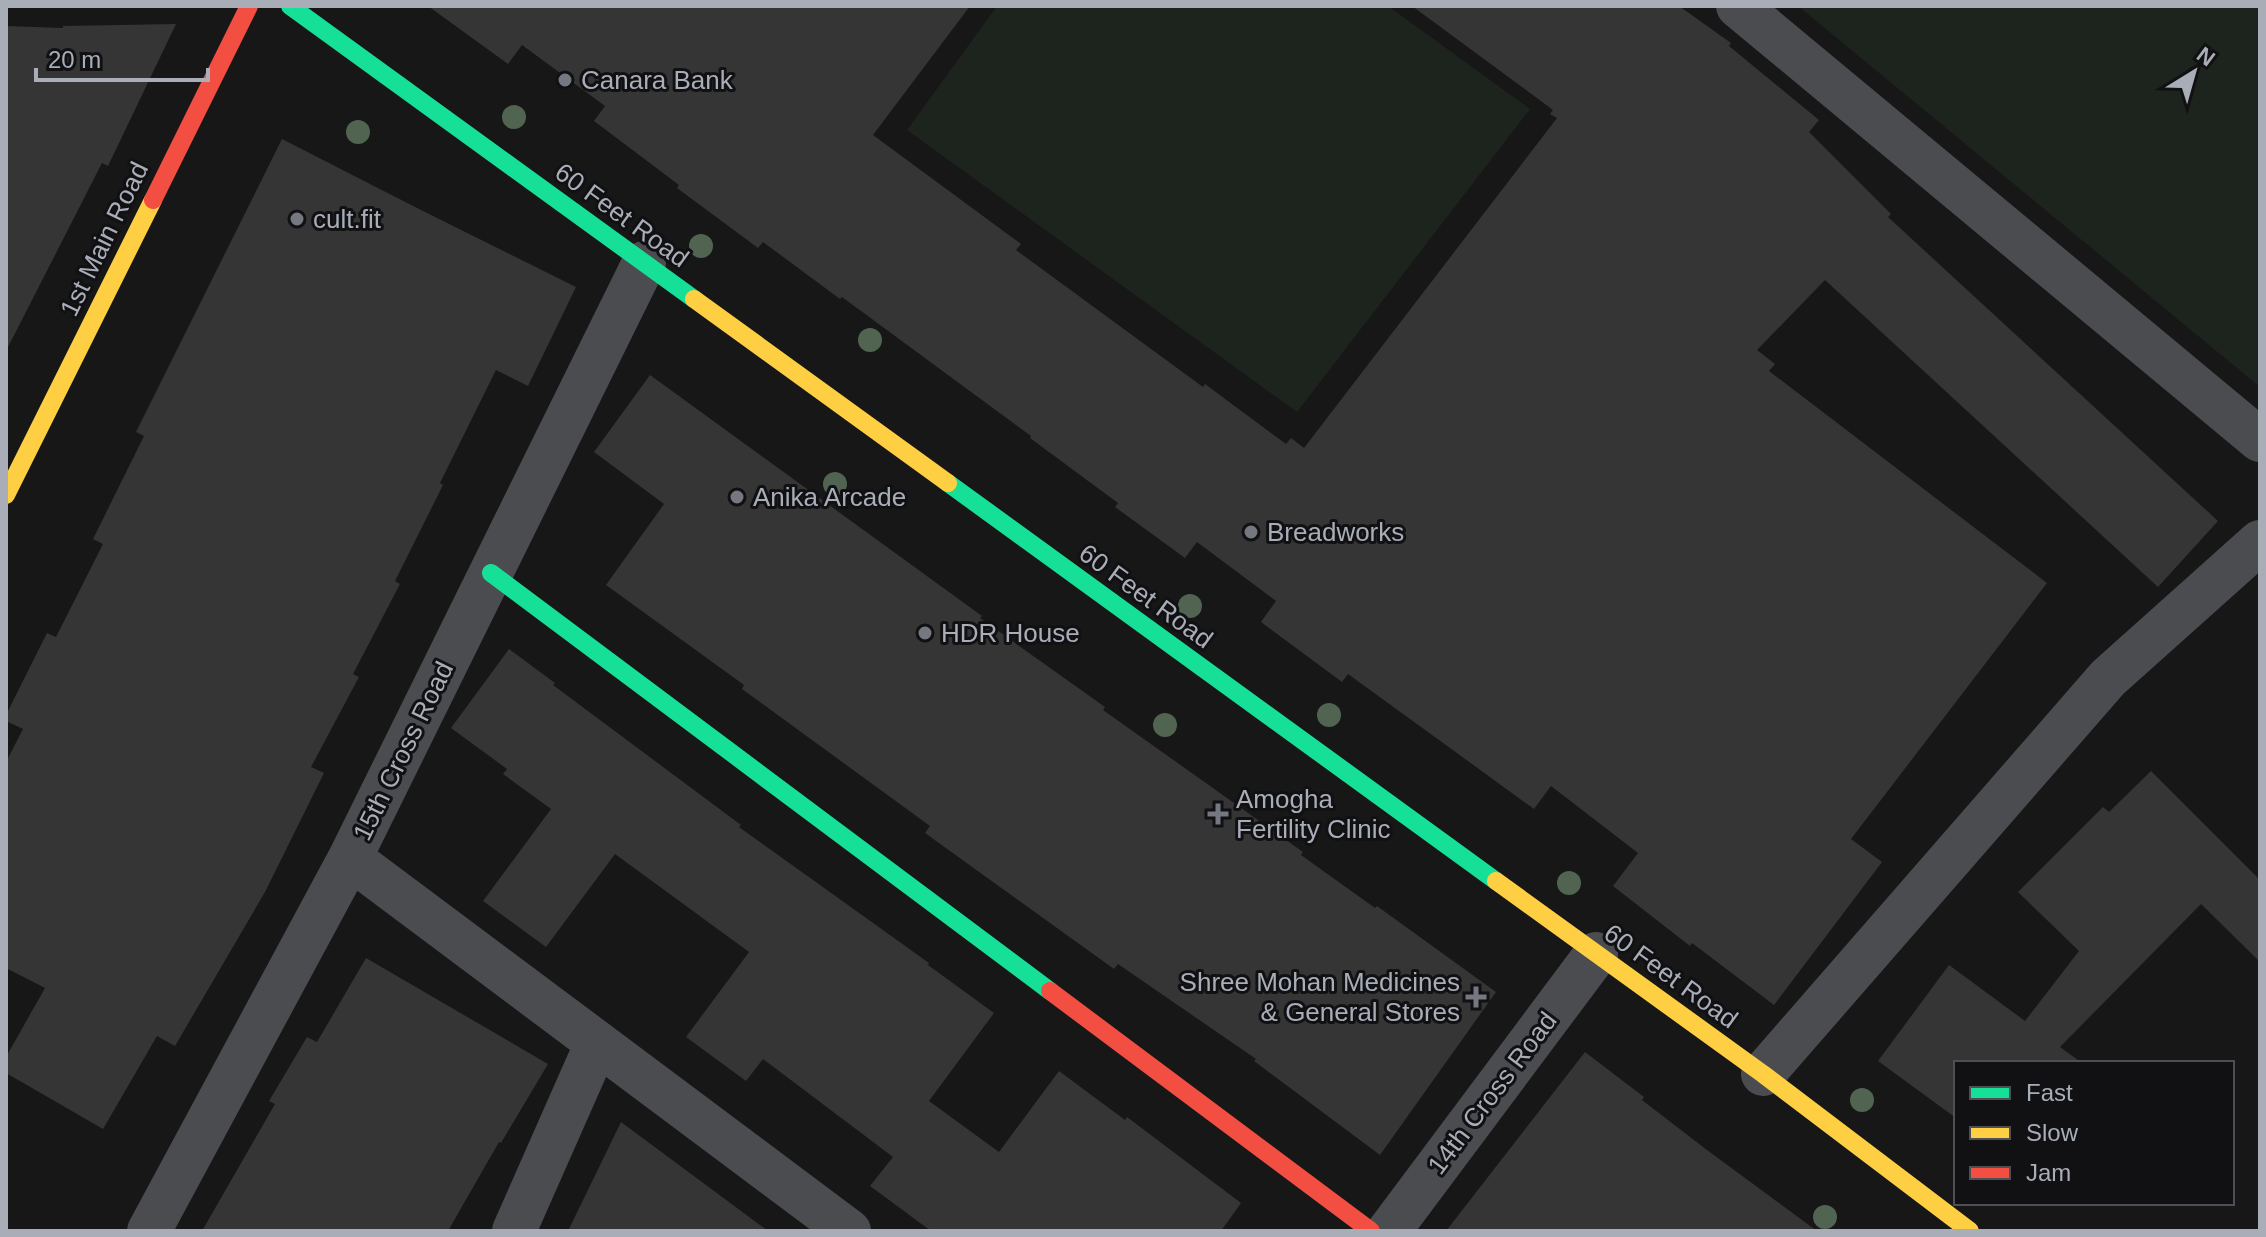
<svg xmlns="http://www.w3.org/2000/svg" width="2266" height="1237" font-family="Arial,sans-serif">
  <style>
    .green { fill: #1d241e }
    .building { fill: #353536 }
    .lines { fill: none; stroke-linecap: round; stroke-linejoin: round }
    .street { stroke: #4b4c50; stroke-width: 44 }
    .fast { stroke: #16e098; stroke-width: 18 }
    .slow { stroke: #ffcf43; stroke-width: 18 }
    .jam { stroke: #f24e42; stroke-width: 18 }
    .tree { fill: #506451 }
    .poi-dot { fill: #757880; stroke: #111113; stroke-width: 3 }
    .labels { text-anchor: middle; stroke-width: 6; stroke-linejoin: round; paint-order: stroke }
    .poi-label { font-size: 26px; fill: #a8adb8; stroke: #111113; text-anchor: start }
    .street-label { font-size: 26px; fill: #a8adb8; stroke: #111113 }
  </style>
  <rect width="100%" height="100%" fill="#171717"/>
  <path class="green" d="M997,6h391l142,103 -233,303 -390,-282z
    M1799,6h461v381l-462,-381z"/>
  <path class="building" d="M428,6h542l-97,129 148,109 -5,6 187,137 2,-3 81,60 5,-6 13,10 253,-330 -7,-4 3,-4 -141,-104h267l52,37 -2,3 90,74 -10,12 82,82 -3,3 330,304 -60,66 -333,-307 -68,70 18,14 -6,7 278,212 -196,256 31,23 -108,143 -82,-62 -2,3 -77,-60 25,-33 -87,-67 -17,23 -186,-135 -6,8 -81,-60 15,-21 -79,-59 -12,16 -70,-51 3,-4 -88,-65 1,-2 -189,-139 -2,2 -77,-57 -5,6 -81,-60 2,-3 -85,-64 11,-15 -83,-61 -14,19z
    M176,24l-68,142 -6,-3 -96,188v-325l57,2v-2z
    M282,139l137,70 157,78 -48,99 -32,-16 -56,113 3,2 -48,96 5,3 -47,90 6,3 -48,90 13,6 -59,119 -90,154 -18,-10 -54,93 -97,-56v-16l39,-69 -39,-20v-206l17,-33 -17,-8v-6l41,-82 9,4 47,-93 -10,-5 51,-103 -8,-4z
    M650,375l332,241 -2,2 125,89 -2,3 200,142 -2,3 74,53 2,-2 119,86 -116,163 -126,-94 2,-2 -138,-95 -4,5 -189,-136 5,-7 -188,-137 2,-4 -138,-100 58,-81 -70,-52z
    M509,649l46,34 -2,2 188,140 -2,2 190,136 -1,2 66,48 -65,88 70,51 60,-81 66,49 2,-3 114,86 -20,28h-290l-61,-45 23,-29 -130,-98 -17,22 -60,-44 63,-85 -134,-98 -69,93 -63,-46 68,-92 -48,-35 4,-5 -56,-41z
    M2151,771l109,109v82l-59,-58 -141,143 22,16h-126v55l-78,-57 71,-96 76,56 54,-70 -61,-59 85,-85 6,5z
    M366,958l182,106 -47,79 -2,-1 -51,89h-246l73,-127 -6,-3 38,-64 10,5z
    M1585,1052l59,45 -2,3 65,50 110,81h-371z
    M621,1122l147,109h-200z"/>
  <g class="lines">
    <path class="street" d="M1738,6l522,434
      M350,858l499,373
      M1763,1074l345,-396 152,-136
      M149,1231l201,-373 294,-595
      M514,1231l83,-188
      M1389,1231l207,-277"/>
    <path class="fast" d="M290,6l404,293
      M948,483l548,398
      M491,573l559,418"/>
    <path class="slow" d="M694,299l254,184
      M6,495l147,-295
      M1496,881l267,193 207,157"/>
    <path class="jam" d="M153,200l96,-194
      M1050,991l321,240"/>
  </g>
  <g class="tree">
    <circle cx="514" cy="117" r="12"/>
    <circle cx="358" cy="132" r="12"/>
    <circle cx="701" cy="246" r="12"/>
    <circle cx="870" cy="340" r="12"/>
    <circle cx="835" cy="484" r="12"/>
    <circle cx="1190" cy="606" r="12"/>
    <circle cx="1329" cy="715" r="12"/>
    <circle cx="1165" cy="725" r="12"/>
    <circle cx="1569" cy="883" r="12"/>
    <circle cx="1862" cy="1100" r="12"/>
    <circle cx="1825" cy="1217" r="12"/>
  </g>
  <g class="poi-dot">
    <circle cx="565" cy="80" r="8"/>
    <circle cx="297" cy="219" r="8"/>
    <circle cx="737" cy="497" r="8"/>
    <circle cx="1251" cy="532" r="8"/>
    <circle cx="925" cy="633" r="8"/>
    <path d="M1214 802h8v8h8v8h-8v8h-8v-8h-8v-8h8z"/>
    <path d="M1472 985h8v8h8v8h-8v8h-8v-8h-8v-8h8z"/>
  </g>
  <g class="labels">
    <g class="poi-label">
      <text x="581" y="89">Canara Bank</text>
      <text x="313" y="228">cult.fit</text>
      <text x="753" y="506">Anika Arcade</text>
      <text x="1267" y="541">Breadworks</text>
      <text x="941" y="642">HDR House</text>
      <text x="1236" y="808">Amogha<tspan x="1236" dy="30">Fertility Clinic</tspan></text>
      <text x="1460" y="991" text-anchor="end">Shree Mohan Medicines<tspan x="1460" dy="30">&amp; General Stores</tspan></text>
    </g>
    <g class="street-label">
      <text transform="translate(622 215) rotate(36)" y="9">60 Feet Road</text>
      <text transform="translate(104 239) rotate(-64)" y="9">1st Main Road</text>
      <text transform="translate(1146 596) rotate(36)" y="9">60 Feet Road</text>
      <text transform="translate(403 751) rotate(-64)" y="9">15th Cross Road</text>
      <text transform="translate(1671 976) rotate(36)" y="9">60 Feet Road</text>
      <text transform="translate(1492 1093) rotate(-53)" y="9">14th Cross Road</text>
    </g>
  </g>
  <rect width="2266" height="1237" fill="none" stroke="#a8adb8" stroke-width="16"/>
  <rect x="1954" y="1061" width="280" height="144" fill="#111113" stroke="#4d4f55" stroke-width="2"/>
  <rect x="1970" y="1087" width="40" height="12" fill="#16e098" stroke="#4d4f55" stroke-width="2"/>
  <text x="2026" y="1101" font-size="24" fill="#a8adb8">Fast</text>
  <rect x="1970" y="1127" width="40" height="12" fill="#ffcf43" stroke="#4d4f55" stroke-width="2"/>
  <text x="2026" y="1141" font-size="24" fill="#a8adb8">Slow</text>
  <rect x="1970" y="1167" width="40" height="12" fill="#f24e42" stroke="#4d4f55" stroke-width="2"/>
  <text x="2026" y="1181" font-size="24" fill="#a8adb8">Jam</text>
  <g transform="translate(2194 72) rotate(37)" stroke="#111113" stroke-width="6" paint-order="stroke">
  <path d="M0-6L14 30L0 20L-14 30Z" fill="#a8adb8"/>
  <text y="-12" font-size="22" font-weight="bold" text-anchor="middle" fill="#a8adb8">N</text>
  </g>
  <path d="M36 68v12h172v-12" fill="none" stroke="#a8adb8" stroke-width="4"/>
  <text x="48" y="68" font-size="24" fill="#a8adb8" stroke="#111113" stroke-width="6" paint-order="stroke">20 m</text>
</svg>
